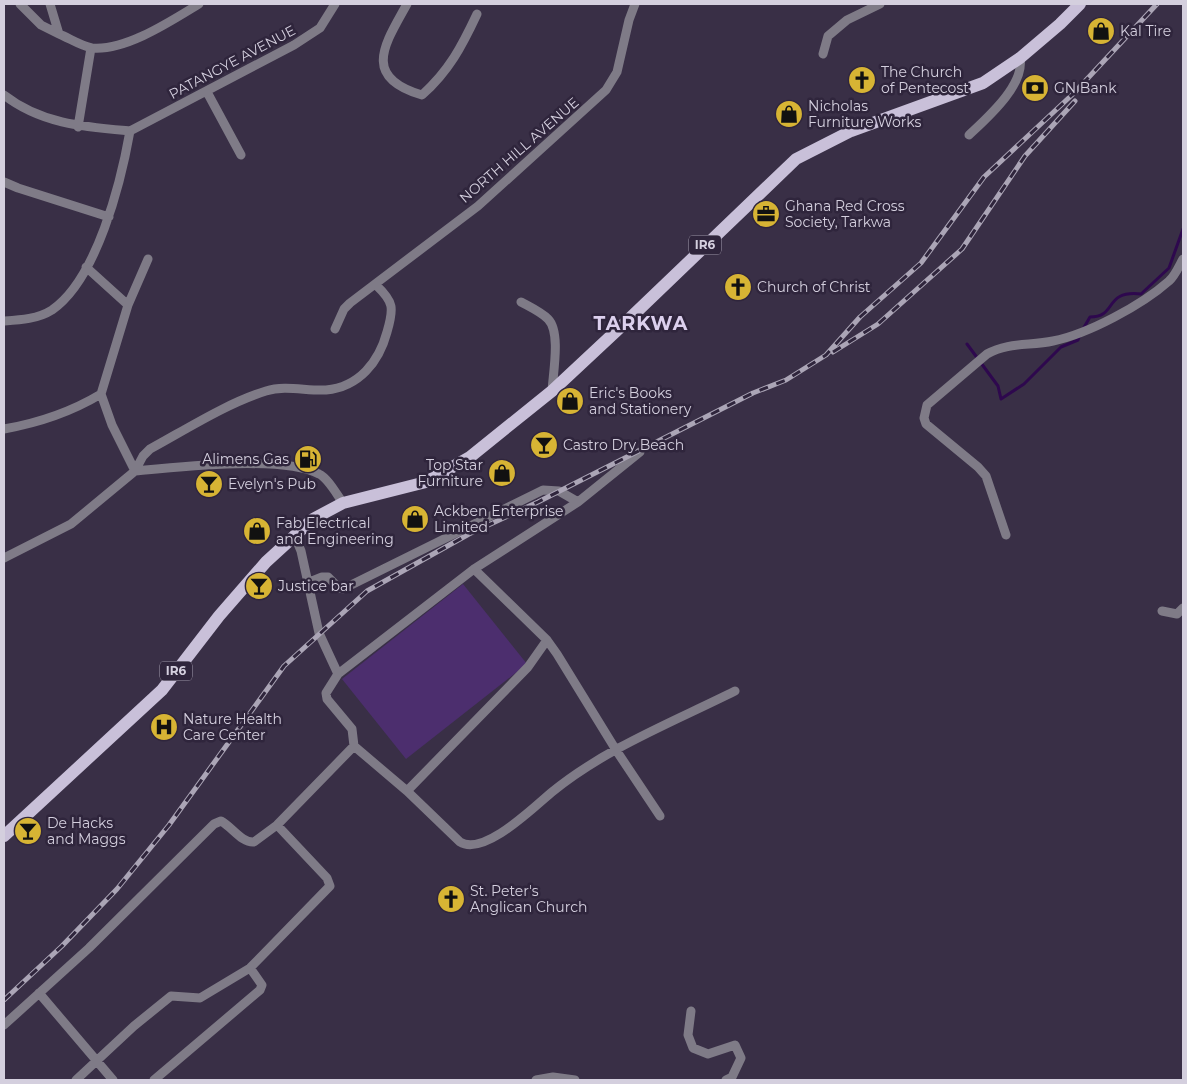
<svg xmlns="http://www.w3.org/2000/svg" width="1187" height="1084" font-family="Montserrat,sans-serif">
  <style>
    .green { fill: #4c2e6e }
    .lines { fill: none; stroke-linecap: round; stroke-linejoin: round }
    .stream { stroke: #2e084e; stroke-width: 3 }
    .street { stroke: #7f7b87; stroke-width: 9 }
    .primary { stroke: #c9c0d9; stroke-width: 12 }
    .rail-casing { stroke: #aba5b6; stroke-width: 5 }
    .rail { stroke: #2f253c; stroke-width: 3; stroke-dasharray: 9; stroke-linecap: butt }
    .labels { text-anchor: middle; stroke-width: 5; stroke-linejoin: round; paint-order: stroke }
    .shield { fill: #2f253c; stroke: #a29cad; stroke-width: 1 }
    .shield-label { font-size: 12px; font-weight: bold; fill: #d4cfde }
    .poi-label { font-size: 14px; fill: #d4cfde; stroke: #2f253c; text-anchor: start }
    .street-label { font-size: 14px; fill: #d4cfde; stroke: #2f253c }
    .district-label { font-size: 19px; font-weight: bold; letter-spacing: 1px; fill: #dcd0ee; stroke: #2f253c }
  </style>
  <rect width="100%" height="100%" fill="#392f46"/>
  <path class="green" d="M463,584l64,80 -121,95 -64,-80z"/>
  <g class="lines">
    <path class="stream" d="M1083,329l7,-12c28,0 13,-27 51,-23l28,-26 14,-39
      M967,344l31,42 3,13 23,-15 37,-37 17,-7 2,-5"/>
    <path class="street" d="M20,4l21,21 18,9
      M50,4l9,30c10,4 22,12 33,14 34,3 79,-27 107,-44
      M407,4c-22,40 -46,73 15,91 27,-24 40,-49 55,-81
      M823,54l5,-18 19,-16 33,-16
      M207,92l34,63
      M4,95c37,29 81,32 126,36
      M78,127l13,-79
      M130,131l164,-86 26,-17 15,-24
      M969,135c18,-17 56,-50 51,-77
      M4,182l14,6 91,29
      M86,267l42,38 -27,89 11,31 23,46
      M521,302c9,5 20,10 27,17 13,13 5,54 4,72
      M128,305l20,-46
      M4,321c16,-1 34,-2 48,-11 45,-31 69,-128 78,-179
      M335,329l9,-20 6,-6 128,-97 128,-116 11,-18 12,-52 6,-16
      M4,429c34,-6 67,-17 97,-35
      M135,471c41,-4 148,-16 184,3 9,4 18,21 24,29
      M294,534l7,17 18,82 19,41 -12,19 1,6 25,30 2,17
      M1006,535l-20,-59 -8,-9 -52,-43 -2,-6 3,-13 60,-51c21,-12 43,-8 66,-13 35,-7 89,-36 116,-60 6,-5 10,-15 14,-22
      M4,558l67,-34 64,-53 8,-15 7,-7c35,-19 77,-46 116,-58 19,-6 40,0 60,-1 33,-3 53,-28 61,-58 7,-24 7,-30 -11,-47
      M474,569l73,71 10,14 59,96 44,66
      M307,583l15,-6h6l11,11 4,1 200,-99 16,1 19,11
      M1162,611l15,3 6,-6
      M338,674l136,-105 104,-67 62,-50
      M407,791l121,-124 19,-27
      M39,993l74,87
      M691,1011l-3,24 5,13 15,6 27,-9 6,13 -9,19 -6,3
      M4,1025l85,-77 125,-124 7,-3c11,6 21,22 33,21l23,-17 77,-79 53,45 53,51c24,15 75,-36 92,-50 54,-44 121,-70 183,-101
      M76,1080l58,-54 37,-30 29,2 50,-30 80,-82 -3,-8 -50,-53
      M154,1080l106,-90 2,-5 -12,-17
      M536,1080l17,-3 22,3"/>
    <path class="primary" d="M4,836l158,-146 57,-74 47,-54 47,-43 30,-16 83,-21 44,-25 82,-66 75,-70 169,-162 55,-28 132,-48 37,-25 40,-34 20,-20"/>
    <g class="rail-casing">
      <path id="rail" d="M833,352l45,-28 84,-75 63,-93 50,-55
        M4,1000l58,-54 55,-57 52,-64 115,-159 83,-75 102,-57 69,-32 215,-109 33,-13 40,-25 34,-38 61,-54 63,-86 90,-84 83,-89"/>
    </g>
    <use href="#rail" class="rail"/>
  </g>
  <defs>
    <g id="shop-disc" transform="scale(1.4375)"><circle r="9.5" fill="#d7b434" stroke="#2f253c"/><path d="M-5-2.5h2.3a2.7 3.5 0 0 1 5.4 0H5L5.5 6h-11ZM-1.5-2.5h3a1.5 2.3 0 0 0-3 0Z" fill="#111"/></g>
    <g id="church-disc" transform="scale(1.4375)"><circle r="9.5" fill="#d7b434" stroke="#2f253c"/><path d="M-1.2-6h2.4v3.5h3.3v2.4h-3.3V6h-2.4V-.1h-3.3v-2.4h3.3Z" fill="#111"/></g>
    <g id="bank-disc" transform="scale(1.4375)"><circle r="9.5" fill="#d7b434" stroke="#2f253c"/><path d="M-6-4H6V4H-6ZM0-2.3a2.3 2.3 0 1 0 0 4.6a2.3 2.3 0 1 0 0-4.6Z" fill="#111"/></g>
    <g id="office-disc" transform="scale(1.4375)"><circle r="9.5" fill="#d7b434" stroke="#2f253c"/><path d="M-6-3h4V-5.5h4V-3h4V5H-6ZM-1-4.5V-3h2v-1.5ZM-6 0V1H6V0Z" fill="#111"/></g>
    <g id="bar-disc" transform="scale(1.4375)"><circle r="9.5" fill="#d7b434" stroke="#2f253c"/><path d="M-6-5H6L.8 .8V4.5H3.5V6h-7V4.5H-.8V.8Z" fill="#111"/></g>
    <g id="fuel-disc" transform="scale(1.4375)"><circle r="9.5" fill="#d7b434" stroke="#2f253c"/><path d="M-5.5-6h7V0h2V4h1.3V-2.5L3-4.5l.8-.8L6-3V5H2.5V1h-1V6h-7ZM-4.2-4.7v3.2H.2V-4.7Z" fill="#111"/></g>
    <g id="hospital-disc" transform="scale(1.4375)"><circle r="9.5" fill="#d7b434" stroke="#2f253c"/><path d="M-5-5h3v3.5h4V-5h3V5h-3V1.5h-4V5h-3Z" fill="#111"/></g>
  </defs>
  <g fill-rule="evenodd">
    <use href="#shop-disc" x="1101" y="31"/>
    <use href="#church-disc" x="862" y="80"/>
    <use href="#bank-disc" x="1035" y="88"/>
    <use href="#shop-disc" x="789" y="114"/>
    <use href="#office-disc" x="766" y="214"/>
    <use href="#church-disc" x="738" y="287"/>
    <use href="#shop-disc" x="570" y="401"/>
    <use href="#bar-disc" x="544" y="445"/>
    <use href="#fuel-disc" x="308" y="459"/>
    <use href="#shop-disc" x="502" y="473"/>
    <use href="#bar-disc" x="209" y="484"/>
    <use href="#shop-disc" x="415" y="519"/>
    <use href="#shop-disc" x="257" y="531"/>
    <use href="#bar-disc" x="259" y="586"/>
    <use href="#hospital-disc" x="164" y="727"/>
    <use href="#bar-disc" x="28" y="831"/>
    <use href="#church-disc" x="451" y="899"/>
  </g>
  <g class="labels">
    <g class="shield">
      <rect x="689" y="235.5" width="32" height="19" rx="4"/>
      <rect x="160" y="661.5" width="32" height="19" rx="4"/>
    </g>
    <g class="shield-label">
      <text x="705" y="249">IR6</text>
      <text x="176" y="675">IR6</text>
    </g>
    <g class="poi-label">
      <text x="1120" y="36">Kal Tire</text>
      <text x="881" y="77">The Church<tspan x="881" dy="16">of Pentecost</tspan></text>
      <text x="1054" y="93">GN Bank</text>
      <text x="808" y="111">Nicholas<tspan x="808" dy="16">Furniture Works</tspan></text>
      <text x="785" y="211">Ghana Red Cross<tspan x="785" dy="16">Society, Tarkwa</tspan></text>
      <text x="757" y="292">Church of Christ</text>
      <text x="589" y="398">Eric's Books<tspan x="589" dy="16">and Stationery</tspan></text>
      <text x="563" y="450">Castro Dry Beach</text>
      <text x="289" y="464" text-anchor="end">Alimens Gas</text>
      <text x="483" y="470" text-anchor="end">Top Star<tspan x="483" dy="16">Furniture</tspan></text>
      <text x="228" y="489">Evelyn's Pub</text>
      <text x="434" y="516">Ackben Enterprise<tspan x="434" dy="16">Limited</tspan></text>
      <text x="276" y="528">Fab Electrical<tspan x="276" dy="16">and Engineering</tspan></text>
      <text x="278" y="591">Justice bar</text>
      <text x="183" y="724">Nature Health<tspan x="183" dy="16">Care Center</tspan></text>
      <text x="47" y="828">De Hacks<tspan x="47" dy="16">and Maggs</tspan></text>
      <text x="470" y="896">St. Peter's<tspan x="470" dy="16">Anglican Church</tspan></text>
    </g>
    <g class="street-label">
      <text transform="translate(232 62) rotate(-28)" y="5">PATANGYE AVENUE</text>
      <text transform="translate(519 150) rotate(-41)" y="5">NORTH HILL AVENUE</text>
    </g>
    <g class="district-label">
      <text x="641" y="330">TARKWA</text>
    </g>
  </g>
  <rect width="1187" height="1084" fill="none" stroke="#d4cfde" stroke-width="10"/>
</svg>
